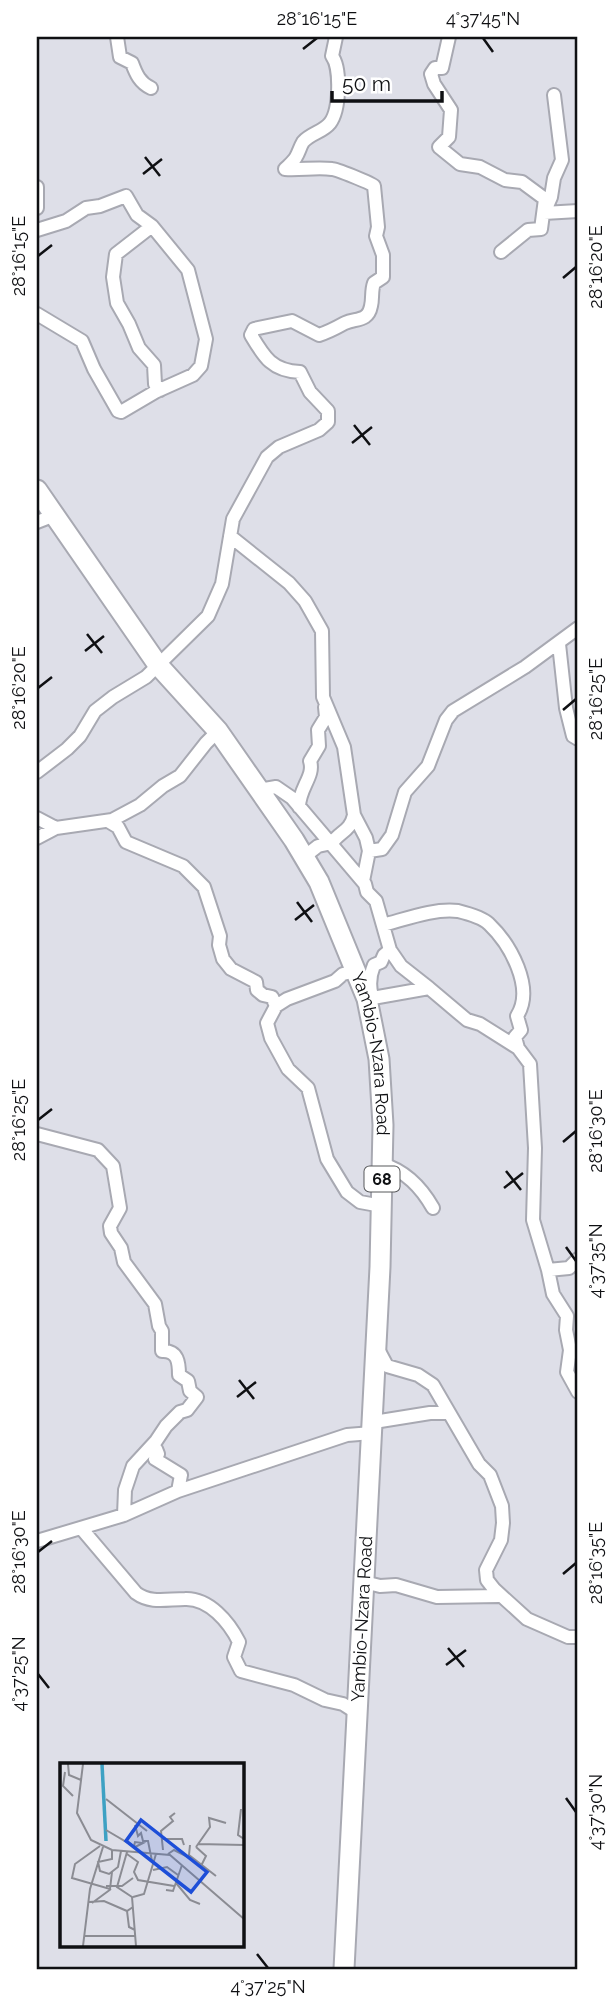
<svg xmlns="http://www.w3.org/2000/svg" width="615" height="2006" font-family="Raleway,sans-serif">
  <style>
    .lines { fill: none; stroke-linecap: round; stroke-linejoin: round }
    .street-casing { stroke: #a8a9b2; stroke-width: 16 }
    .primary-casing { stroke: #a8a9b2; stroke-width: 23 }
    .street { stroke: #fff; stroke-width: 12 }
    .primary { stroke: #fff; stroke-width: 19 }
    .ticks { fill: none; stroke: #0f1013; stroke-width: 2.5 }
    .labels { text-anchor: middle; stroke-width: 5; stroke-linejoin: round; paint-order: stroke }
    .shield { fill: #fff; stroke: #57585a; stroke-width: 2 }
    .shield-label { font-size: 16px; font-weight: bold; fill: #0f1013 }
    .street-label { font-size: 18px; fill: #0f1013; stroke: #fff }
    .inset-river { fill: none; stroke: #3da1c3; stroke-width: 3.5 }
    .inset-road { fill: none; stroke: #8b8c93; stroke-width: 2 }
    .view { fill: #1d4ed8; fill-opacity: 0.15; stroke: #1d4ed8; stroke-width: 3.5 }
    .inset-edge { fill: none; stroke: #0f1013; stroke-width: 3.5 }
    .neatline { fill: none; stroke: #0f1013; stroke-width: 2.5 }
    .ticks-label { font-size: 18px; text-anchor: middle; fill: #0f1013 }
  </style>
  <rect width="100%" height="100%" fill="#dedfe8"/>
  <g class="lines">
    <g class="street-casing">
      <path id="street" d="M117,37l3,20 12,6c4,11 8,20 19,25
        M449,37l-7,31h-7l-4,6 3,10 17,26 -2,27 -10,10 21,17 20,3 25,13 17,2 23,17 -4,30 -13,1 -27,22
        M554,95l8,65 -8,18 -3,19 -7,16 34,-2
        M37,187v21
        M152,226l-36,28 -3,23 4,26 12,21 10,24 15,17 1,19 5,6
        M37,230l29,-9 20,-13 14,-2 26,-10 11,19 15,11 36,44 18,69 -5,27 -8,9 -38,17 -34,20 -3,-1 -24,-42 -12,-28 -45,-27
        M37,522l18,-7
        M230,536l59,47 16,18 17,30 1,66 21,50 10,68 12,23 3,13 -6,30
        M559,644l7,64 7,28 5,3
        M37,772l30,-23 13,-13 15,-25 18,-14 33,-20 62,-61 14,-32 11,-65 34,-62 12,-10 40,-17 9,-8v-11l-18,-19 -10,-20c-28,-1 -36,-15 -49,-37l3,-6 38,-8 27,14c10,-3 17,-7 26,-12 11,-5 23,-1 26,-17 2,-8 0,-15 3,-23l9,-6v-22l-7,-19 2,-9 -4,-41c-3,-3 -38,-17 -42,-17 -15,-2 -31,1 -47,0 4,-4 9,-8 11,-12 3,-5 4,-10 7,-15 8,-9 20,-10 27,-19 10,-13 11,-55 2,-67l4,-19
        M259,790l17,-3 16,11 73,86 2,8 9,9 14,49 11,16 28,22
        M299,807c0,-19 16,-31 11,-46l9,-15 -1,-16 8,-13 -1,-10
        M37,818l19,10
        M108,821l10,6 8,15 57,24 21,21 16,49 -1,9 4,14 8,10 25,13 1,8 6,5 9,2 4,9 -9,17 4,15 17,31 20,19 19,71 20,33 13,10 22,4
        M37,838l19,-10 56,-8 28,-15 23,-19 17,-10 26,-33 12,-12
        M369,851l13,-2 10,-14 13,-43 23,-26 18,-46 7,-9 72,-44 53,-39
        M304,857l14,-11 14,-3c8,-12 18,-11 22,-28
        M383,925c23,-6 51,-17 75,-14 8,2 25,7 31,13 21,20 46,64 28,92l4,14 -6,7 3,11
        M372,996c-3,-10 -2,-21 2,-31l7,-3 3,-7 6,-5
        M367,999l62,-11 38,32 13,4 38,24 12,16 5,84 -2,72 15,50 5,24 14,22 -1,14 4,20 -3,22 11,20
        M276,1006l11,-7 48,-18 8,-7 13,-3
        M37,1134l61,16 15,16 7,42 -10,18 1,7 10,15 3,14 31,42 4,22 3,5v20c16,-1 17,12 17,24l9,6 2,10 7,6 -10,13 -7,2 -14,14 -10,15 -23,25 -8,24 -1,25
        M382,1164c24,7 39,23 51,44
        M548,1270l21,-2 9,-9
        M379,1351l8,15 31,9 15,10 46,79 11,11 12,31 1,17 -2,17 -15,30 1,10 7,9 33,30 41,18h10
        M374,1422l56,-9h18
        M151,1447l5,2 2,5 -3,5 26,16 -3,16
        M81,1528l55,65c15,11 31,6 49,6 24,-1 44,23 54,43l-5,15 7,14 53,14 31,15 18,4 14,9
        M37,1541l87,-26 54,-24 169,-56 25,-2
        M364,1582l16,4 16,-1 41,12 62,-1"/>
    </g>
    <g class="primary-casing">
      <g id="primary">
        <path id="s1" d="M37,490l121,175 60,66 76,109 25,42 48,117 12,60 4,66 -3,142 -36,702"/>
      </g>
    </g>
    <use href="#street" class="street"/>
    <use href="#primary" class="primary"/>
  </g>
  <path class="ticks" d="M483,38l10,14M303,49l14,-11M145,157l15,19M143,174l19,-15M38,256l14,-11M563,278l13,-11M354,425l16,20M352,443l20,-16M87,634l15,19M85,651l19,-15M38,688l14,-11M563,710l13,-11M297,902l15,20M295,920l19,-15M38,1120l14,-11M563,1142l13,-11M506,1171l15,19M504,1188l19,-15M566,1247l10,14M239,1380l15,19M237,1397l19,-15M38,1552l14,-11M563,1574l13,-11M448,1648l16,19M446,1665l20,-15M38,1674l11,14M566,1798l10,14M257,1954l11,14"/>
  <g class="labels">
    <rect class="shield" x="364.5" y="1166.5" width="35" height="25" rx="5"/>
    <g class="shield-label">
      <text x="382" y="1185">68</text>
    </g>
    <g class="street-label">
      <text dy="6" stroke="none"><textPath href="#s1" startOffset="665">Yambio-Nzara Road</textPath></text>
      <text transform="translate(362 1619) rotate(-87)" y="6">Yambio-Nzara Road</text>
    </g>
  </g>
  <g transform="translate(60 1763)">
    <rect width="184" height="184" fill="#dedfe8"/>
    <path class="inset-river" d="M42,1l4,77"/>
    <path class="inset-road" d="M8,1l1,11 12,5M23,1l-6,49 14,27 21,10 58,5 74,64M5,9l-2,14 10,10M46,36l41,32M181,46l-3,26 6,4M75,62l3,11 3,-3 2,8h5l4,20M46,67l29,17 8,-4 -8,-1 -1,4M101,76h21l2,6M138,81l46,1M130,82l-1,10 27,21M40,83l-25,18 -3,14 38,11 2,-17M136,84l14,-20 -1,-9 17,5M136,84l10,9 -4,8M52,87v9l-14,3 2,9 9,3 9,-7 3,-16M103,87l-2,-19 12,-10 -3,-4 5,-4M67,89l-10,35 15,10 4,49M67,91l11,8 -4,10 4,8 36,6M108,91l6,-4 16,8M93,107l14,-3 11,8M116,120l14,17 10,4M46,123h16l11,-8M106,127l7,1 9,-26M73,134l11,-3 12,-40M29,139l15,-1 23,10 6,-4M32,140l19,-14M67,148l2,16 6,3M24,173h52M23,183l7,-57 13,-42"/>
    <path class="view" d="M81,57l66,52 -16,20 -65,-51z"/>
    <rect width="184" height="184" class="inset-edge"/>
  </g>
  <rect width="615" height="2006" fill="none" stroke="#ffffff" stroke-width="77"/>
  <path d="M332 91v10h110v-10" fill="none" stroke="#0f1013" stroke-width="3.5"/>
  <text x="342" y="91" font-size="21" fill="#0f1013" stroke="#ffffff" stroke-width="5" paint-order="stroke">50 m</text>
  <rect x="38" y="38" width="538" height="1930" class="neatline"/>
  <g class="ticks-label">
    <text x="317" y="25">28°16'15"E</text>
    <text x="483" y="25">4°37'45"N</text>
    <text transform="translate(19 256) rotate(-90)" y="6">28°16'15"E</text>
    <text transform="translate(596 267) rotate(-90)" y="6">28°16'20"E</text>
    <text transform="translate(19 688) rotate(-90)" y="6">28°16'20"E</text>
    <text transform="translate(596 699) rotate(-90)" y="6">28°16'25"E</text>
    <text transform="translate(19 1120) rotate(-90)" y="6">28°16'25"E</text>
    <text transform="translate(596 1131) rotate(-90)" y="6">28°16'30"E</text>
    <text transform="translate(596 1261) rotate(-90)" y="6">4°37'35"N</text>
    <text transform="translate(19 1552) rotate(-90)" y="6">28°16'30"E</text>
    <text transform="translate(596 1563) rotate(-90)" y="6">28°16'35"E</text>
    <text transform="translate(19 1674) rotate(-90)" y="6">4°37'25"N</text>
    <text transform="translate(596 1812) rotate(-90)" y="6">4°37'30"N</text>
    <text x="268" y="1993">4°37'25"N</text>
  </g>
</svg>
